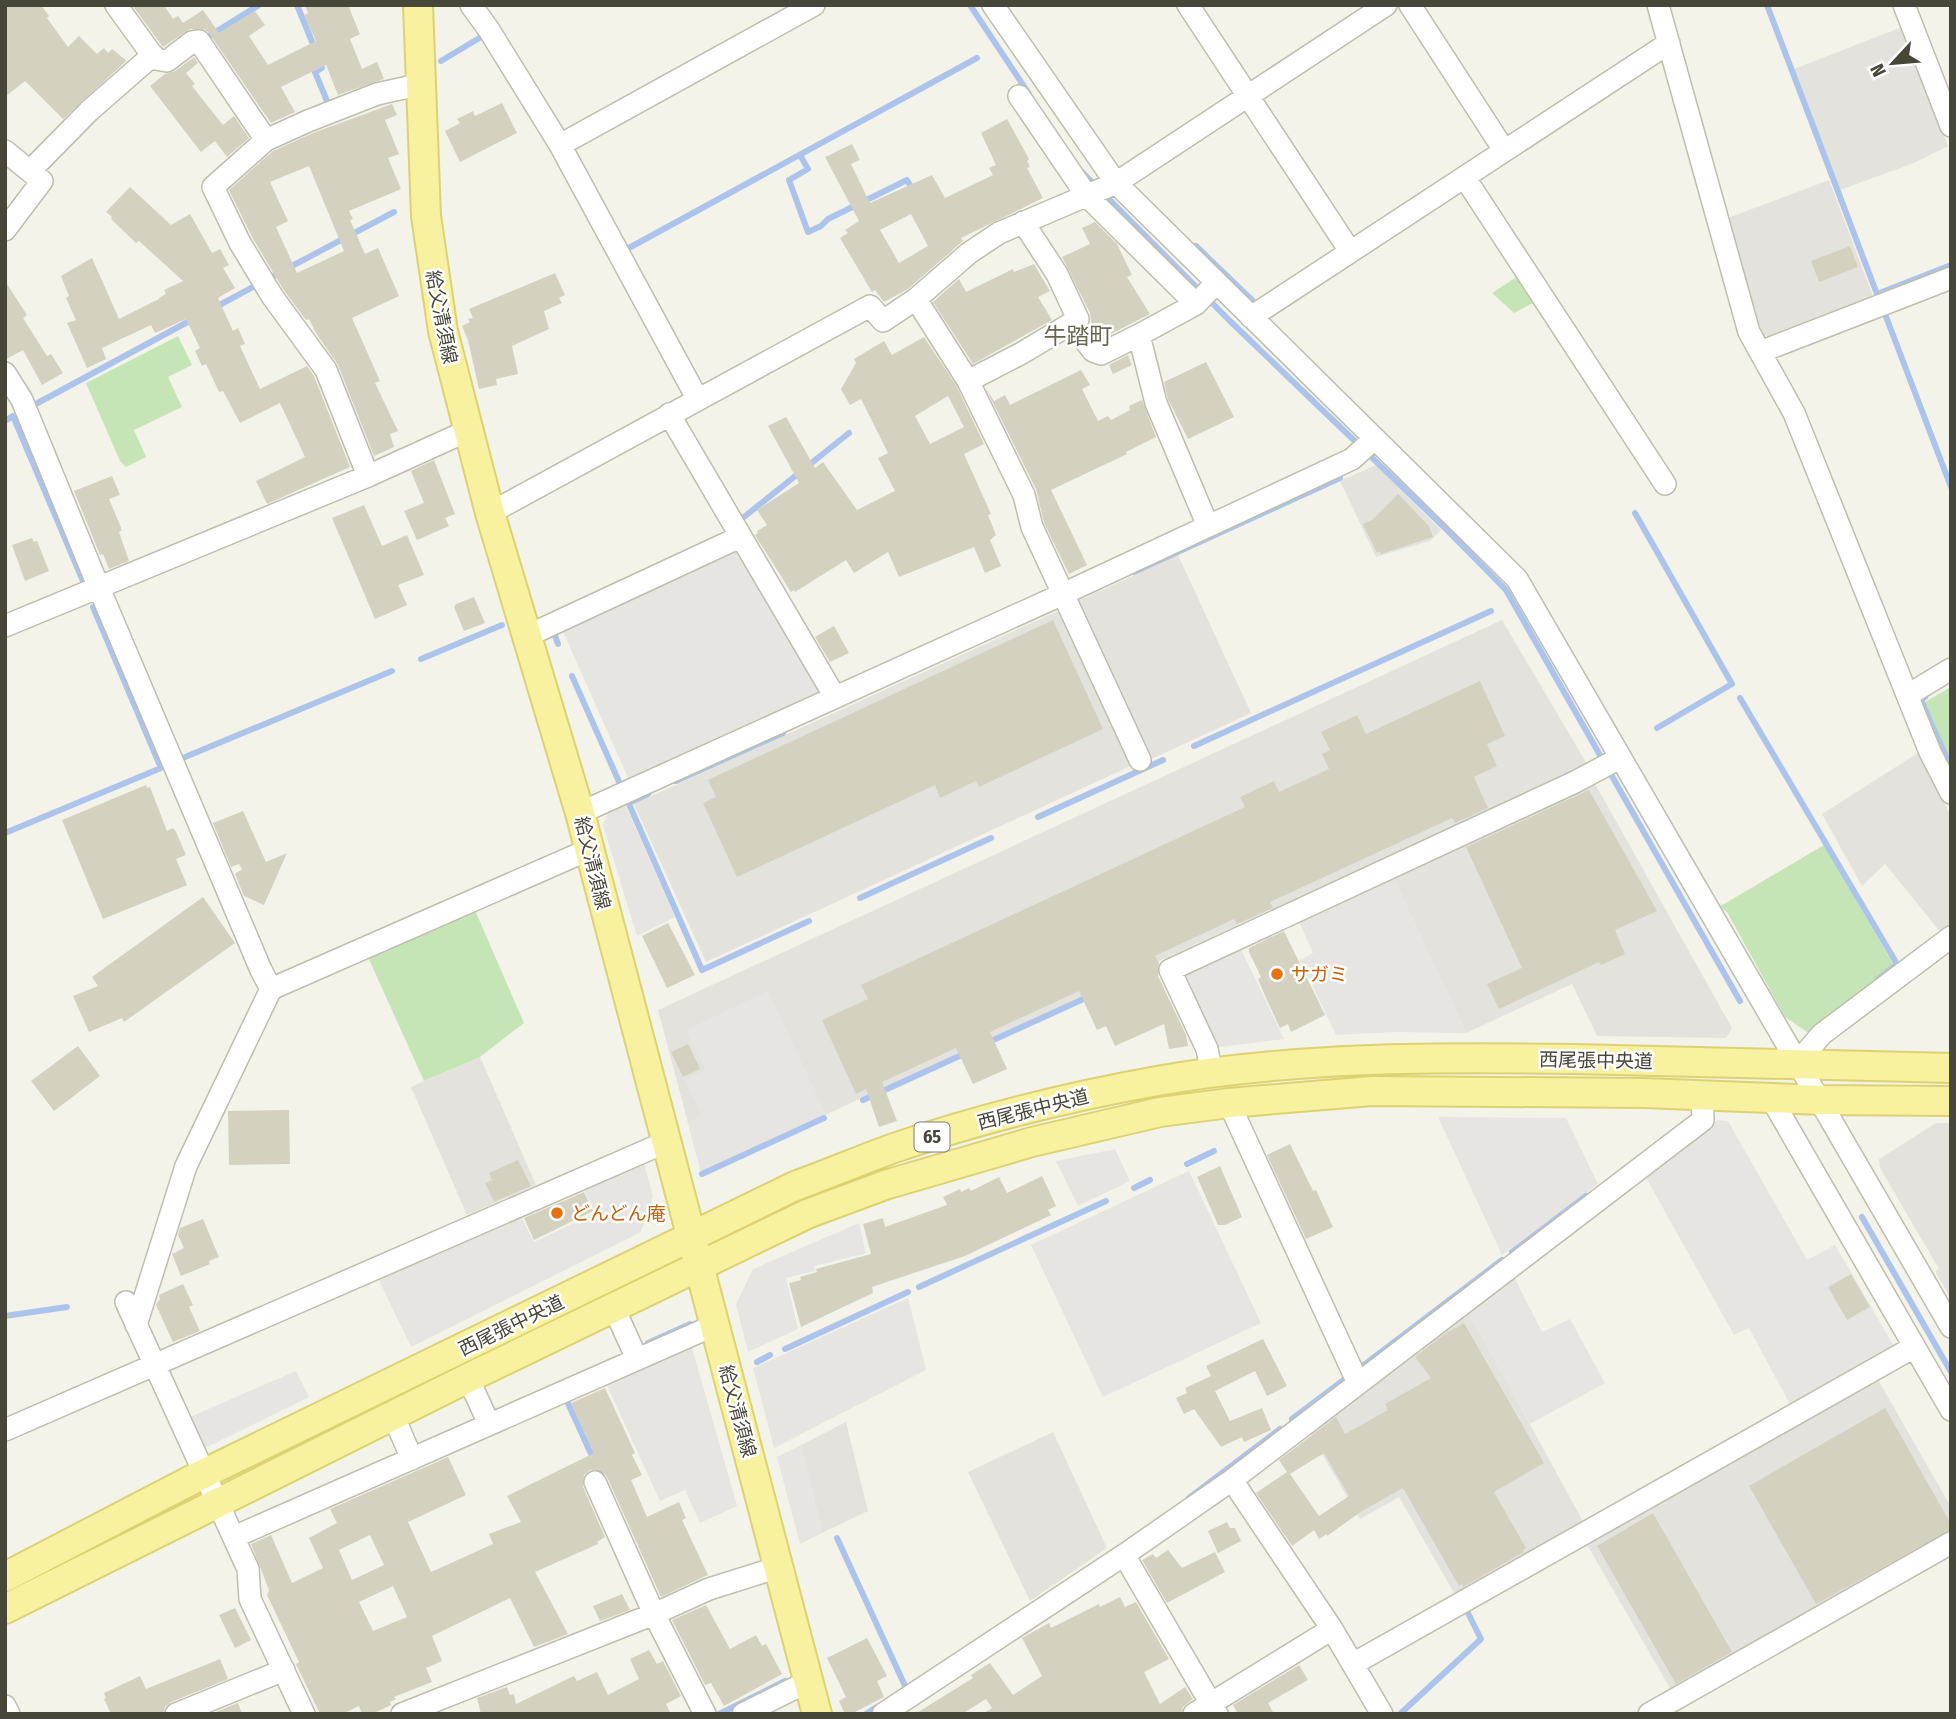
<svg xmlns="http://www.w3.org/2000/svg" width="1956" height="1719" font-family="'Fira Sans Condensed','Noto Sans JP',sans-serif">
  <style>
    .industrial { fill: #e4e2dc }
    .green { fill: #c6e5b6 }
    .parking { fill: #e6e5e1 }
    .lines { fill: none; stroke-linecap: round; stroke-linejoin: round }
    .stream { stroke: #acc4ec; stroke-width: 6 }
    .building { fill: #d5d1c0; fill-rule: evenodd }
    .minor-casing { stroke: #bfbdad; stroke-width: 24 }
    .major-casing { stroke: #dcd271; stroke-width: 32 }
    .minor { stroke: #fff; stroke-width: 21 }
    .major { stroke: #f7f1a0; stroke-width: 28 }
    .food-dot { fill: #e8710a; stroke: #fff; stroke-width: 2.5 }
    .labels { text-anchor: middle; stroke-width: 5; stroke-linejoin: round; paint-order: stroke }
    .shield { fill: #fff; stroke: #7f7d74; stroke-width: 2 }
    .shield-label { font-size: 18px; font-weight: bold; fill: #484539 }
    .street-label { font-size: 19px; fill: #484539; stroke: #fff }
    .food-label { font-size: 19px; fill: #c56008; stroke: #fff; text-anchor: start }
    .quarter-label { font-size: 23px; fill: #6a6551; stroke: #fff }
  </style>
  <rect width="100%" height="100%" fill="#f4f3ea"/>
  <path class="industrial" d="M1902,27l46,119 -34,17 -74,27 -46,-121z
    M1829,180l45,119 -103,38 -12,-3 -34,-115z
    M1376,465l65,65 -11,11 -54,16 -36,-76z
    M1178,555l73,158 -104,48 -73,-158z
    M1058,611l10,3 67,150 -429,198 -72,-158z
    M1502,620l85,144 -886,408 -43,-162z
    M1921,751l30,66v110l-9,7 -57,-70 -23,22 -40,-72z
    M1593,780l139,248 -6,10 -129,-2 -25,-52 -106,49 -75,-160z
    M480,1057l56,128 -69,30 -56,-128z
    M1936,1123h15v176l-16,-28 4,-2 -59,-101 -1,-9z
    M1468,1311l117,214 -128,73 -58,-101 -39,22 -52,-89z
    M1877,1378l74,129v31l-277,157 -88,-152z
    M846,1422l22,89 -46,22 -21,-88z
    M1053,1432l54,116 -77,53 -62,-129z"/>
  <path class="green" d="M1518,276l17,26 -21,11 -22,-20z
    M178,336l14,29 -24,12 14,30 -48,23 12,27 -20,10 -6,-6 -34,-78z
    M1951,687v75l-26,-60z
    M1824,845l69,119 -83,70 -25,-17 -58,-105 -8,-5z
    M474,908l50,115 -44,34 -56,24 -57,-126z"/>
  <path class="parking" d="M738,544l86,145 -195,91 -68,-153z
    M625,804l50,113 -38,19 -34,-111 5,-13z
    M1391,873l75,160 -71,-1 -59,3 -36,-75 13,-7 -16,-36z
    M1238,943l46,96 -72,9 -36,-76z
    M768,991l58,123 -125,58 -13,-50 14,-7 -17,-35 20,-10 -19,-40z
    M1438,1117l128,1 32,66 -96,71z
    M1718,1120l10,1 79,139 28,-15 60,103 -103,60 -43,-80 -15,7 -89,-159z
    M1115,1149l15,32 -52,25 -22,-45z
    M642,1156l11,40 -12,36 -230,115 -35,-73 142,-63 16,31 61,-29 -14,-29z
    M1189,1171l72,152 -158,74 -72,-152z
    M859,1223l7,30 -52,13 1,5 -29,7 12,51 -50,23 -12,-48 17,-35z
    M1514,1277l28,55 28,-13 35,64 -75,41 -62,-113z
    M908,1298l18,72 -152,78 -21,-80z
    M691,1344l46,162 -37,17 -15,-33 -25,11 -54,-118z
    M296,1371l13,26 -106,52 -13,-32z
    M801,1445l21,88 -22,11 -23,-87z"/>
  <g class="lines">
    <path class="stream" d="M297,5l18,44
      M970,5l59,89
      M1767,5l110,289 74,-29
      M206,38l53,-33
      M441,61l45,-27
      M320,62l2,6 -7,4 14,34 4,-2
      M800,155l8,14 -19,11 19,52 13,-6 7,-7 79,-39 7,12
      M1082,172l148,149 214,206 62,63 234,411
      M1196,246l60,58
      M624,248l3,1 350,-191
      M273,276l121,-64
      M214,308l41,-22
      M1885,314l66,173
      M34,405l161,-87
      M5,421l8,-5 70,165
      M1635,513l97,171 -75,44
      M741,524l-2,-3 110,-88
      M1134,572l206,-94
      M555,636l3,8
      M421,659l81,-34
      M572,676l48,108
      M1925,697l-4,3 30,68
      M1740,698l157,266 -20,16
      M1194,746l297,-135
      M178,760l214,-89
      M676,781l107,-48
      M629,803l19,-9
      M629,804l73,166 107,-49
      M1038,817l125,-57
      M5,833l156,-65 -68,-161
      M860,898l131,-60
      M989,1042l101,-46
      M863,1100l103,-47
      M1187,1164l27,-13
      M702,1174l122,-56
      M1134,1188l16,-8
      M1862,1217l89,155
      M1512,1252l74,-56
      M919,1287l187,-86
      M5,1316l62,-9
      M648,1343l42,-19
      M785,1349l123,-57
      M757,1362l13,-7
      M1360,1368l142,-108
      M566,1399l37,81
      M1292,1419l53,-40
      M1189,1498l91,-69
      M837,1538l69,150
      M719,1714l66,-33
      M866,1714l9,-6
      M1400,1714l81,-75 -16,-32 2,-1"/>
  </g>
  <path class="building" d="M5,5h36l8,11 -2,2 21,29 11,-11 18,18 7,-6 4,5 4,-4 14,11 -1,2 -62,57 -38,-38 -20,16z
    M132,5h32l9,14 5,-3 5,7 20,-13 16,23 36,-22 10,14 -16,11 19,29 48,-24 -12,-26 4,-2 -3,-8h43l12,29 -10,5 12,30 15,-7 7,17 -46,16 -12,-30 -45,22 14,25 -24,11 -62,-90 -5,-4h-14l-27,18z
    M194,57l4,6 -12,10 9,11 -3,2 31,39 11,-9 15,22 -22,19 -12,-16 -14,11 -51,-66 15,-12 10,-3z
    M502,103l15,30 -57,29 -15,-31 15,-8 -3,-4 16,-8 2,5z
    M392,104l5,11 -12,5 14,34 -11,4 13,31 -52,22 4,8 -3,1 15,34 13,-6 21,48 -47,22 28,63 -5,2 23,48 -8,3 4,13 -20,9 -36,-91 -22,-32 -7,-14 -3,1 -23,-31 -31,-52 -23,-47 44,-39 40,-18zM309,166l35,85 -47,22 -21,-46 12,-6 -18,-39z
    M1007,119l22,40 -2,2 3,6 -3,1 16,30 -82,40 2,3 -55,48 -24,13 -9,-12 -3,2 -32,-54 8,-5 -3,-3 14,-9 -34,-64 27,-13 8,16 -9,4 19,39 62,-28 13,23 48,-23 -4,-7 7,-3 -15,-32zM911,214l17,32 -29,17 -19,-33z
    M130,187l41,38 19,-11 22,39 8,-4 9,16 -6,3 12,20 -17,10 15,33 5,-3 7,16 -5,2 20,43 47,-23 7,10 36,91 -83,37 -11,-23 49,-24 -25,-54 -40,20 -17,-32 -4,1 -13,-28 -4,2 -7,-15 5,-3 -14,-29 -31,14 -4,-8 -49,23 4,11 -19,9 -20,-45 9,-3 -10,-22 3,-2 -8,-20 31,-18 27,61 40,-20v-1l7,-4 -2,-4 19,-9 -44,-40 -3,2 -25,-24 1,-2 -6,-5z
    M1095,222l22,22 15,31 -5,2 23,37 -49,25 -9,-12 -2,-14 -28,-56 28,-13 -8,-16z
    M1850,246l8,21 -39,15 -8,-21z
    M1034,264l16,27 -12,6 14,23 -79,44 -40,-62 26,-23 7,13 47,-23 1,3z
    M555,273l10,22 -6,3 3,5 -18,8 5,18 -37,17 6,28 -22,5 1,6 -18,4 -11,-49 -6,-14 8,-4 -2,-3 5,-1 -4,-9z
    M5,281l22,34 -4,3 24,38 4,-2 12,19 -21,12 -19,-35 -18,10z
    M924,337l33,50 27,57 -20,10 27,60 -3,1 8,20 -6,5 11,26 -16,7 -11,-26 -75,30 -11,-25 -34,21 -8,-13 -51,32 -1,-2 -3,2 -36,-57 3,-2 -1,-2 10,-6 -10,-15 42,-27 -31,-57 18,-9 29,51 8,-6 34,48 38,-19 -17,-33 10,-5 -27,-54 -11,6 -9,-16 15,-26 -2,-4 30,-18 8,14zM948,396l16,31 -34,17 -15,-28z
    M1128,355l4,10 -19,9 -4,-9z
    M1206,362l28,55 -46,22 -20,-40 -4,-17z
    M1081,370l9,15 -8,4 16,32 10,-5 3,4 19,-10 -1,-4 13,-6 14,37 -30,15 1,2 -76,36 36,75 -18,9 -25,-51 -8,-34 -51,-102 9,14 11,-6 5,10z
    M434,460l21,54 -10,4 4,8 -32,14 -13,-29 20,-8 -13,-32z
    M112,476l8,19 -11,4 13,31 -3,2 10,29 -20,8 -6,-15 -3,1 -26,-64z
    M1398,494l31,32 4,11 -52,17 -1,-3 -3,2 -14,-29 9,-4z
    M364,505l18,41 25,-11 17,40 -26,10 9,20 -32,14 -43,-101z
    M32,538l2,4 3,-1 12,30 -24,10 -13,-36z
    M474,597l11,26 -21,8 -10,-24 2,-3z
    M1053,620l50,109 -124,58 -3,-6 -36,17 -5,-13 -198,92 -34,-74 13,-6 -8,-17z
    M834,626l15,27 -19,9 -15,-25z
    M1480,681l25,55 -18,8 10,22 -23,11 14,31 -33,15 -3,-5 -182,84 3,6 -36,16 -3,-5 -79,37 4,7 -1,13 28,59 2,11 -19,3 -5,-25 -49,22 -9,-20 -9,4 -18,-39 -89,41 17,37 -34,15 -17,-36 -74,34 15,39 -18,6 -13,-38 -10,5 -34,-74 46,-21 -7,-14 384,-178 -5,-10 34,-16 5,11 50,-23 -7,-15 8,-4 -9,-18 36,-17 9,19z
    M146,785l1,3 3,-1 17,44 6,-3 3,4 10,23 -10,4 11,26 -84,34 -41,-99z
    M1589,790l68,121 -42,19 10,24 -24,11 -2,-3 -100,47 -12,-25 35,-16 -56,-121z
    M243,811l23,51 21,-9 -23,52 -20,-9 -9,-22 7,-5 -3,-5 -8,3 -18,-44z
    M203,897l32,46 -111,79 -2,-4 -33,14 -16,-36 25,-10 -6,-9z
    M668,923l27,52 -28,13 -25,-52z
    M1284,931l41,84 -34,17 -3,-8 -8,4 -14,-30 -8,-19 3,-2 -12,-25v-4z
    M688,1044l12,25 -17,8 -12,-25z
    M78,1046l22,30 -46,35 -23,-30z
    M289,1110l1,54 -61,1 -1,-54z
    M1290,1144l23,47 3,-1 17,37 -27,12 -39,-84z
    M518,1160l13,26 -37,16 -9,-19 7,-3 -3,-7z
    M1220,1166l22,51 -17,8h-7l-21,-48z
    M1042,1176l14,30 -8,4 3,5 -86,41 -93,31 1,6 -72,34 -12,-44 12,-3 -1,-3 17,-5 -1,-3 55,-15 -8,-30 20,-6 2,9 62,-22 -4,-8 17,-8 1,3 8,-4 2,3 28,-14 8,16z
    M584,1192l9,19 -59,29 -10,-22z
    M203,1219l16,38 -10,4 1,3 -29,12 -9,-22 12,-6 -6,-13 2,-7z
    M1851,1274l19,33 -23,13 -19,-33z
    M183,1284l10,21 -4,2 11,24 -27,11 -17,-37 4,-6 -1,-4z
    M1464,1323l80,140 -50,29 32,56 -3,2 1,2 -61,35 -1,-3 -3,2 -56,-98 -41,23 -35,25v-2l-8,5 -5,-9 -22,16 -36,-53 31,-21 -8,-12 57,-43 9,17 43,-24 -3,-6 46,-26 -16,-21 31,-24zM1324,1453l25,43 -30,20 -29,-42z
    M1263,1339l24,47 -20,10 -12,-25 -40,20 15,30 32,-13 9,22 -27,12 -2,-5 -21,10 -27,-38 -10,5 -8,-16 11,-5 -2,-5 26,-12 -5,-10z
    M605,1388l30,65 -3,2 10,20 -11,5 16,37 32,-15 7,16 -4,2 26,55 -47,22 -54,-120 -5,-6 -12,-1 -6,5 -1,12 22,50 -8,5 1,2 -63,28 33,62 -34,13 -24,-49 -78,38 10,25 -16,7 6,14 -38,15 2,2 -6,3 1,3 -19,9h-10l-3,-8 -17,8h-22l-24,-50 3,-2 -32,-67 2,-5 -18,-46 20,-9 21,48 31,-15 -14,-30 28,-15 -7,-14 118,-52 18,38 -58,27 23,50 62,-28 -4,-10 32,-12 -14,-26 87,-43 -23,-50zM370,1535l14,30 -32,15 -13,-30zM393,1586l14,31 -34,14 -14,-29z
    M1885,1408l66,116v6l-135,74 -67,-118z
    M1653,1513l79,139 -56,32 -79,-138z
    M1227,1522l3,6h5l6,13 -23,12 -10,-22z
    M1168,1550l14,18 33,-16 10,20 -58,31 -25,-43 11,-6 3,4z
    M622,1594l8,16 -30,11 -7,-15z
    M1120,1597l5,10 11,-5 33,57 -25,13 16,32 25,-17 8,12 -10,8 -2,7h-199l10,-6 -6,-9 -24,15h-47l58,-36 -2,-3 19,-12 23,32 29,-19 -20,-38 27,-15 2,5 48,-24 1,3z
    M706,1605l24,44 26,-14 6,11 4,-2 16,30 -58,32 -13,-23 -6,2 -33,-65z
    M235,1608l16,32 -16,8 -16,-33z
    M867,1638l20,38 -10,5 7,16 -33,17h-6l-6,-13 7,-4 -19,-39z
    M649,1650l8,14 6,-3 18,35 -15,8 5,10h-190l-4,-16 30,-11 3,8 4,-1 2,10 58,-28 3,5 20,-9 11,23 31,-16 -9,-20z
    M220,1659l8,20 -57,23 -6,5 -2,7h-52l-7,-15 2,-1 -2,-5 36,-17 6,13z
    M1299,1665l9,15 -40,23 6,11h-36l-5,-9z
    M238,1703l4,11h-31z"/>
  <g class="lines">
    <g class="minor-casing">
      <path id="minor" d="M116,5l39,54 12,2 25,-19 7,-1 67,99
        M471,5l18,25 71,115 137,253
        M993,5l123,178 401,396 434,748
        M1188,5l162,246
        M1410,5l94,145
        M1658,5l91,327 45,81 136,339 21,41
        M1904,5l47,121
        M1019,96l68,100 109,108
        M560,145l254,-140
        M5,151l37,30 -37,49
        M30,171l59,-60 64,-56
        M1465,178l200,306
        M1023,222l34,52 21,45 -6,4 21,28 8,3 38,-19
        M916,299l52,82 56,114 8,32 108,233
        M1251,317l418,-274
        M1760,352l191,-74
        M5,373l17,27 77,188 162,382 10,19
        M968,381l54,-28 50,-30
        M669,414l166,283
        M368,476l-42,-106 -54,-74 -32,-53 -27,-56 53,-47 42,-19 69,-27 45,-10
        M490,513l380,-207 13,15 33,-22 53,-46 30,-20 117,-50 270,-178
        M1208,526l-52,-123 -17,-68 57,-31 20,-21
        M5,626l363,-150 99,-45
        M527,636l213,-99
        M1908,695l43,-26
        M580,813l483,-219 289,-135 22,-20
        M1796,1064l26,-30 129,-97
        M1212,1074l-5,-25 -37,-79 405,-188 45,-24
        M1771,1098l180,312
        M1229,1103l129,280
        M126,1302l122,267 2,30 54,115
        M613,1306l24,53
        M136,1325l50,-159 85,-177 317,-139
        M468,1378l21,46
        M393,1415l19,44
        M5,1430l661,-288
        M1232,1480l100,149 50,85
        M595,1482l59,132 51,100
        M234,1537l481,-212
        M1124,1555l93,159
        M1353,1664l561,-317
        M5,1706l4,8
        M176,1714l108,-44
        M402,1714l252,-100 55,-25 70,-22
        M743,1714l66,-33
        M883,1714l241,-159 108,-75 471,-360 -1,-25
        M1194,1714l138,-85
        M1649,1714l302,-171"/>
    </g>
    <g class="major-casing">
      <path id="major" d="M418,5l8,211 17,115 47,182 90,300 237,901
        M5,1577l198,-103 592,-288c33,-12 66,-26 99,-38 85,-29 174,-51 263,-67 137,-24 278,-24 417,-22 125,2 251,6 377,9
        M5,1609l463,-231 339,-164 78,-29 147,-43 128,-30 69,-9 143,-12 272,2 177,7 130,1"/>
    </g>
    <use href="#minor" class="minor"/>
    <use href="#major" class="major"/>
  </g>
  <g class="food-dot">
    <circle cx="1277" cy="974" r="7"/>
    <circle cx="557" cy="1213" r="7"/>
  </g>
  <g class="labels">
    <rect class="shield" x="914.5" y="1122.5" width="35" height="29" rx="5"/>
    <g class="shield-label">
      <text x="932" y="1143">65</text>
    </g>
    <g class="street-label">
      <text transform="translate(442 317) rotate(79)" y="7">給父清須線</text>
      <text transform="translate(593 863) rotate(76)" y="7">給父清須線</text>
      <text transform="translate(1596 1060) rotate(1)" y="7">西尾張中央道</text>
      <text transform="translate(1033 1109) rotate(-14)" y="7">西尾張中央道</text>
      <text transform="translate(511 1325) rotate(-26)" y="7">西尾張中央道</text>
      <text transform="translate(738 1411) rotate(75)" y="7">給父清須線</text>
    </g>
    <g class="food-label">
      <text x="1291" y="981">サガミ</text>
      <text x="571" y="1220">どんどん庵</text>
    </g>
    <g class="quarter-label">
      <text x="1078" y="344">牛踏町</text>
    </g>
  </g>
  <rect width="1956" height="1719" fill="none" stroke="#484539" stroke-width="14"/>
  <g transform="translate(1893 63) rotate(244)" stroke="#ffffff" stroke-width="5" paint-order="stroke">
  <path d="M0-5L12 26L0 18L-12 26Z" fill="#484539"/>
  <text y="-10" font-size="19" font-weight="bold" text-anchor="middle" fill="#484539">N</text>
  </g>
</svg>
